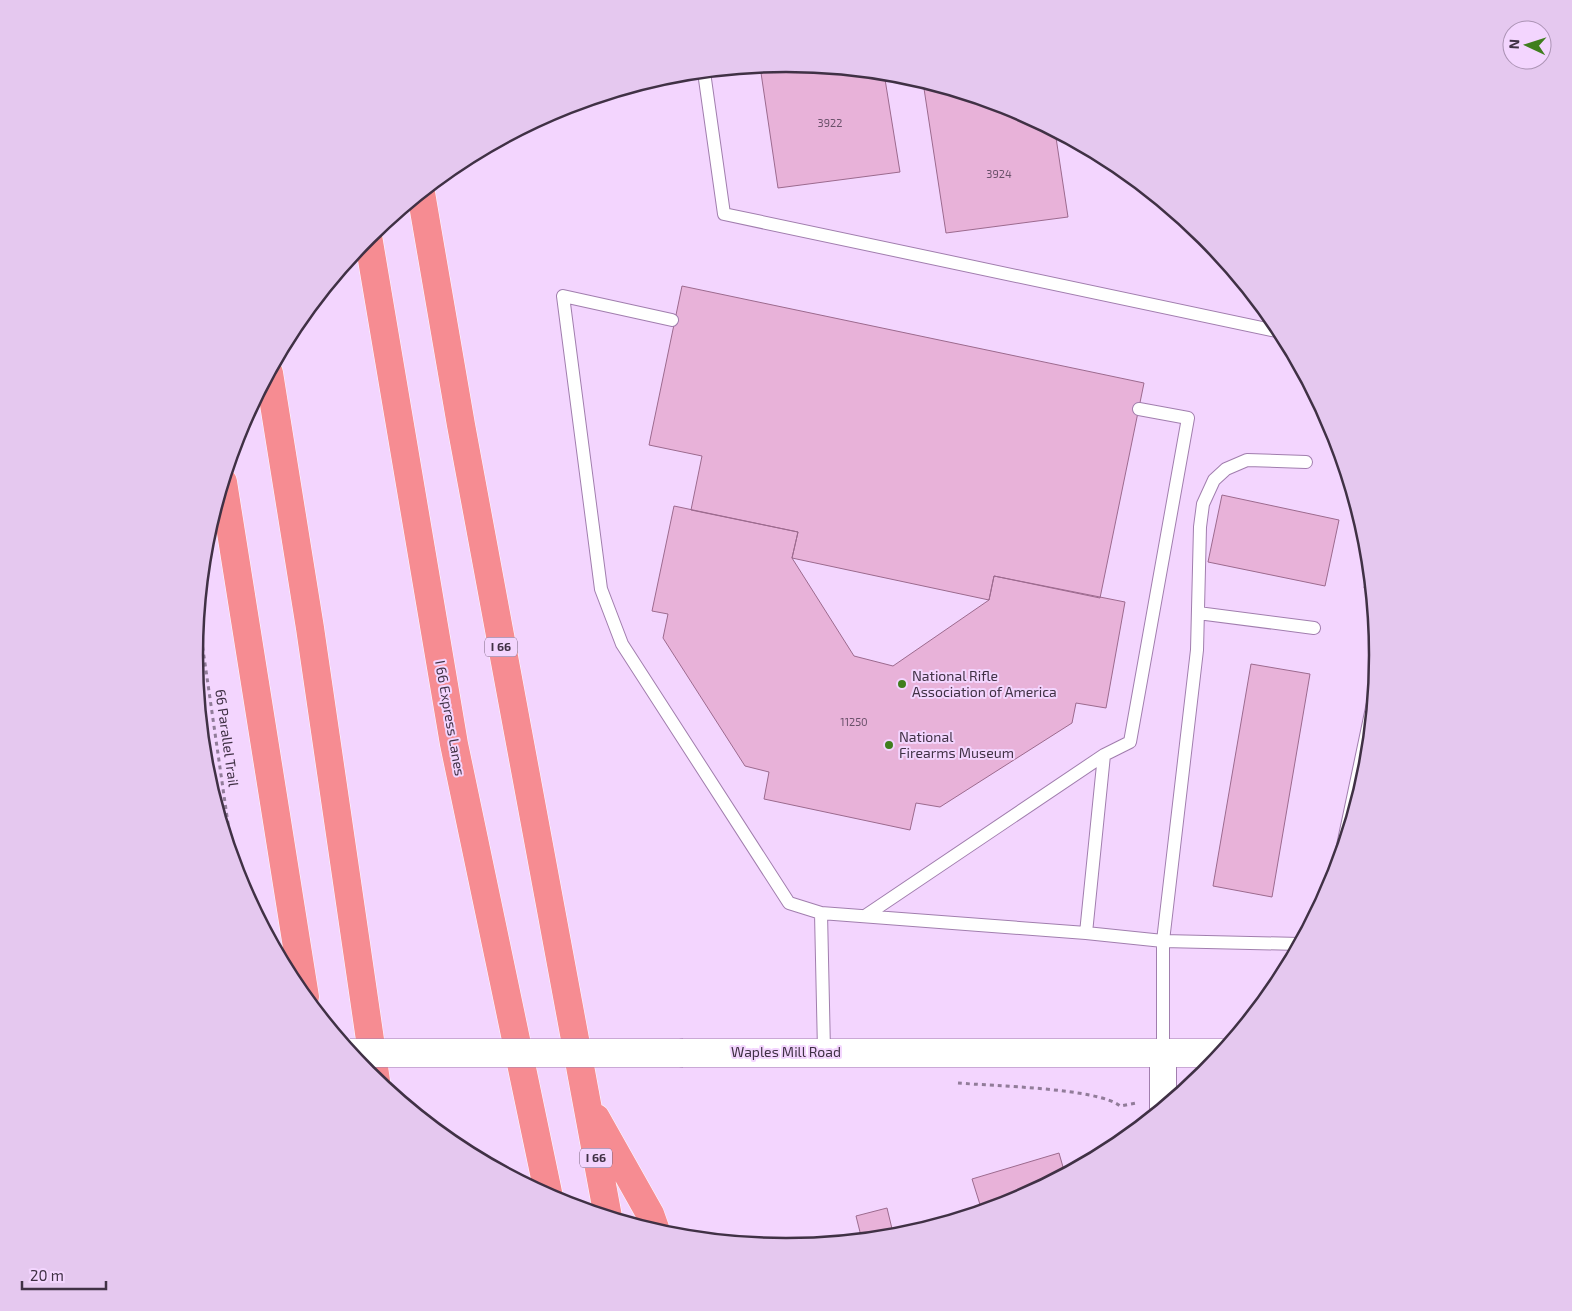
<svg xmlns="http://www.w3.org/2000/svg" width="1572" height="1311" font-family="'Exo 2',sans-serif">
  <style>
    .building { fill: #e8b2d9; stroke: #9c6a8e }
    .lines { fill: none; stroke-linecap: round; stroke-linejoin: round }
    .service-casing { stroke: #a17eae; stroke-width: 14 }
    .minor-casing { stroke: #a17eae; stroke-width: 28 }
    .secondary-casing { stroke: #a17eae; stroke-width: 29 }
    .motorway-casing { stroke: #fff; stroke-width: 29 }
    .path { stroke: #917c99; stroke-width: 3; stroke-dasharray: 4 4; stroke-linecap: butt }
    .service { stroke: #fff; stroke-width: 12 }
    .minor { stroke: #fff; stroke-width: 26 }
    .secondary { stroke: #fff; stroke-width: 28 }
    .motorway { stroke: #f68c92; stroke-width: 28 }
    .secondary-bridge-casing { stroke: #a17eae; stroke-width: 29; stroke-linecap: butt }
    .secondary-bridge { stroke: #fff; stroke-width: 28 }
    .poi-dot { fill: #3f7e1d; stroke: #f3d5fe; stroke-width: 2 }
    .labels { text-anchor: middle; stroke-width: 4; stroke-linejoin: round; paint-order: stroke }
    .number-label { font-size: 11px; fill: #6a516a }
    .shield { fill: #f3d5fe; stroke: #76627c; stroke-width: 1 }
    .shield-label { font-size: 12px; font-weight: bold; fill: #403145 }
    .poi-label { font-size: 14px; fill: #403145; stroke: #f3d5fe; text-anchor: start }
    .street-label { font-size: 14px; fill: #403145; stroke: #f3d5fe }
    .rim { fill: none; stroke: #403145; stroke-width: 2.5 }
  </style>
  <rect width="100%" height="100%" fill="#f3d5fe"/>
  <path class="building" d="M786,64l98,9 16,99 -122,16 -18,-122z
    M923,82l90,27 42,22 13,86 -122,16z
    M682,286l462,97 -44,215 -106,-22 -5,24 -197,-42 6,-26 -107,-22 11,-54 -53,-11z
    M1222,495l117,25 -14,66 -117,-24z
    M674,506l124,26 -6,26 62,98 39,10 96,-66 5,-24 131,26 -19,106 -30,-5 -4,20 -132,84 -24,-4 -6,27 -146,-31 5,-27 -24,-6 -82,-128 5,-24 -16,-3z
    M1369,565l2,25 -7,-2z
    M1251,664l59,10 -38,223 -59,-11z
    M1059,1153l6,21 -53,28 -30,9 -10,-32z
    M887,1208l7,29 -32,3 -6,-24z"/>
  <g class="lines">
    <g class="service-casing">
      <path id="service" d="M704,72l20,142 557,118
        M672,320l-109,-24 38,293 21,55 167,259 32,10 265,20 77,8 137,3
        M1198,613l116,15
        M1341,855l32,-152
        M821,913l3,138
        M865,916l239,-161
        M1086,933l18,-178 26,-13 58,-324 -49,-9
        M1163,1051v-110l34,-291 3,-123 3,-23 11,-24 12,-11 21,-9 59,2"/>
    </g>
    <g class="minor-casing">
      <path id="minor" d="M1163,1108v-57"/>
    </g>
    <g class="secondary-casing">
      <path id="secondary" d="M683,1053h539"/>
    </g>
    <g class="motorway-casing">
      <path id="motorway" d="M421,193l40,232 147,792
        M368,236l86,508 95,453
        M269,373l41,255 66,453
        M223,482l82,515
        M596,1118l54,96 6,17"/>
    </g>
    <path class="path" d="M198,615l36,250
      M958,1083c33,3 141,5 162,23l16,-3"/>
    <use href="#service" class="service"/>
    <use href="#minor" class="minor"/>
    <use href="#secondary" class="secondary"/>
    <use href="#motorway" class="motorway"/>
    <g class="secondary-bridge-casing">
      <path id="secondary-bridge" d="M350,1053h333"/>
    </g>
    <use href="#secondary-bridge" class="secondary-bridge"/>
  </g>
  <g class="poi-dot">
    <circle cx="902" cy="684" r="5"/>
    <circle cx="889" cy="745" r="5"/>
  </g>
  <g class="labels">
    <g class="number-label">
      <text x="830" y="127">3922</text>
      <text x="999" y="178">3924</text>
      <text x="854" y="726">11250</text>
    </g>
    <g class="shield">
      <rect x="485" y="637.5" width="32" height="19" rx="4"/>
      <rect x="580" y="1148.5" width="32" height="19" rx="4"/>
    </g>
    <g class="shield-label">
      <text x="501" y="651">I 66</text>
      <text x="596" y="1162">I 66</text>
    </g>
    <g class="poi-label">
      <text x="912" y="681">National Rifle<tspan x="912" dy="16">Association of America</tspan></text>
      <text x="899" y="742">National<tspan x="899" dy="16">Firearms Museum</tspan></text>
    </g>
    <g class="street-label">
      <text transform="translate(450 718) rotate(80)" y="5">I 66 Express Lanes</text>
      <text transform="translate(227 738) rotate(82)" y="5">66 Parallel Trail</text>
      <text x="786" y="1057">Waples Mill Road</text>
    </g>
  </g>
  <path d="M0 0H1572V1311H0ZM203 655a583 583 0 1 1 1166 0a583 583 0 1 1-1166 0Z" fill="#e5c8ef" fill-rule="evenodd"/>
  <path class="rim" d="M203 655a583 583 0 1 1 1166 0a583 583 0 1 1-1166 0Z"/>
  <g transform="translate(1527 45) rotate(274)"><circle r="24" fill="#f3d5fe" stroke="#ab93b4"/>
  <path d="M0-4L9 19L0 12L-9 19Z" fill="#3f7e1d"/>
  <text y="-8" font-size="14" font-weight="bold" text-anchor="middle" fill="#403145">N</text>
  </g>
  <path d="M22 1281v8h84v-8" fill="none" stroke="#403145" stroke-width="2.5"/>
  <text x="30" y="1281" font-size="15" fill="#403145" stroke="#f3d5fe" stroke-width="4" paint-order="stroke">20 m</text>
</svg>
